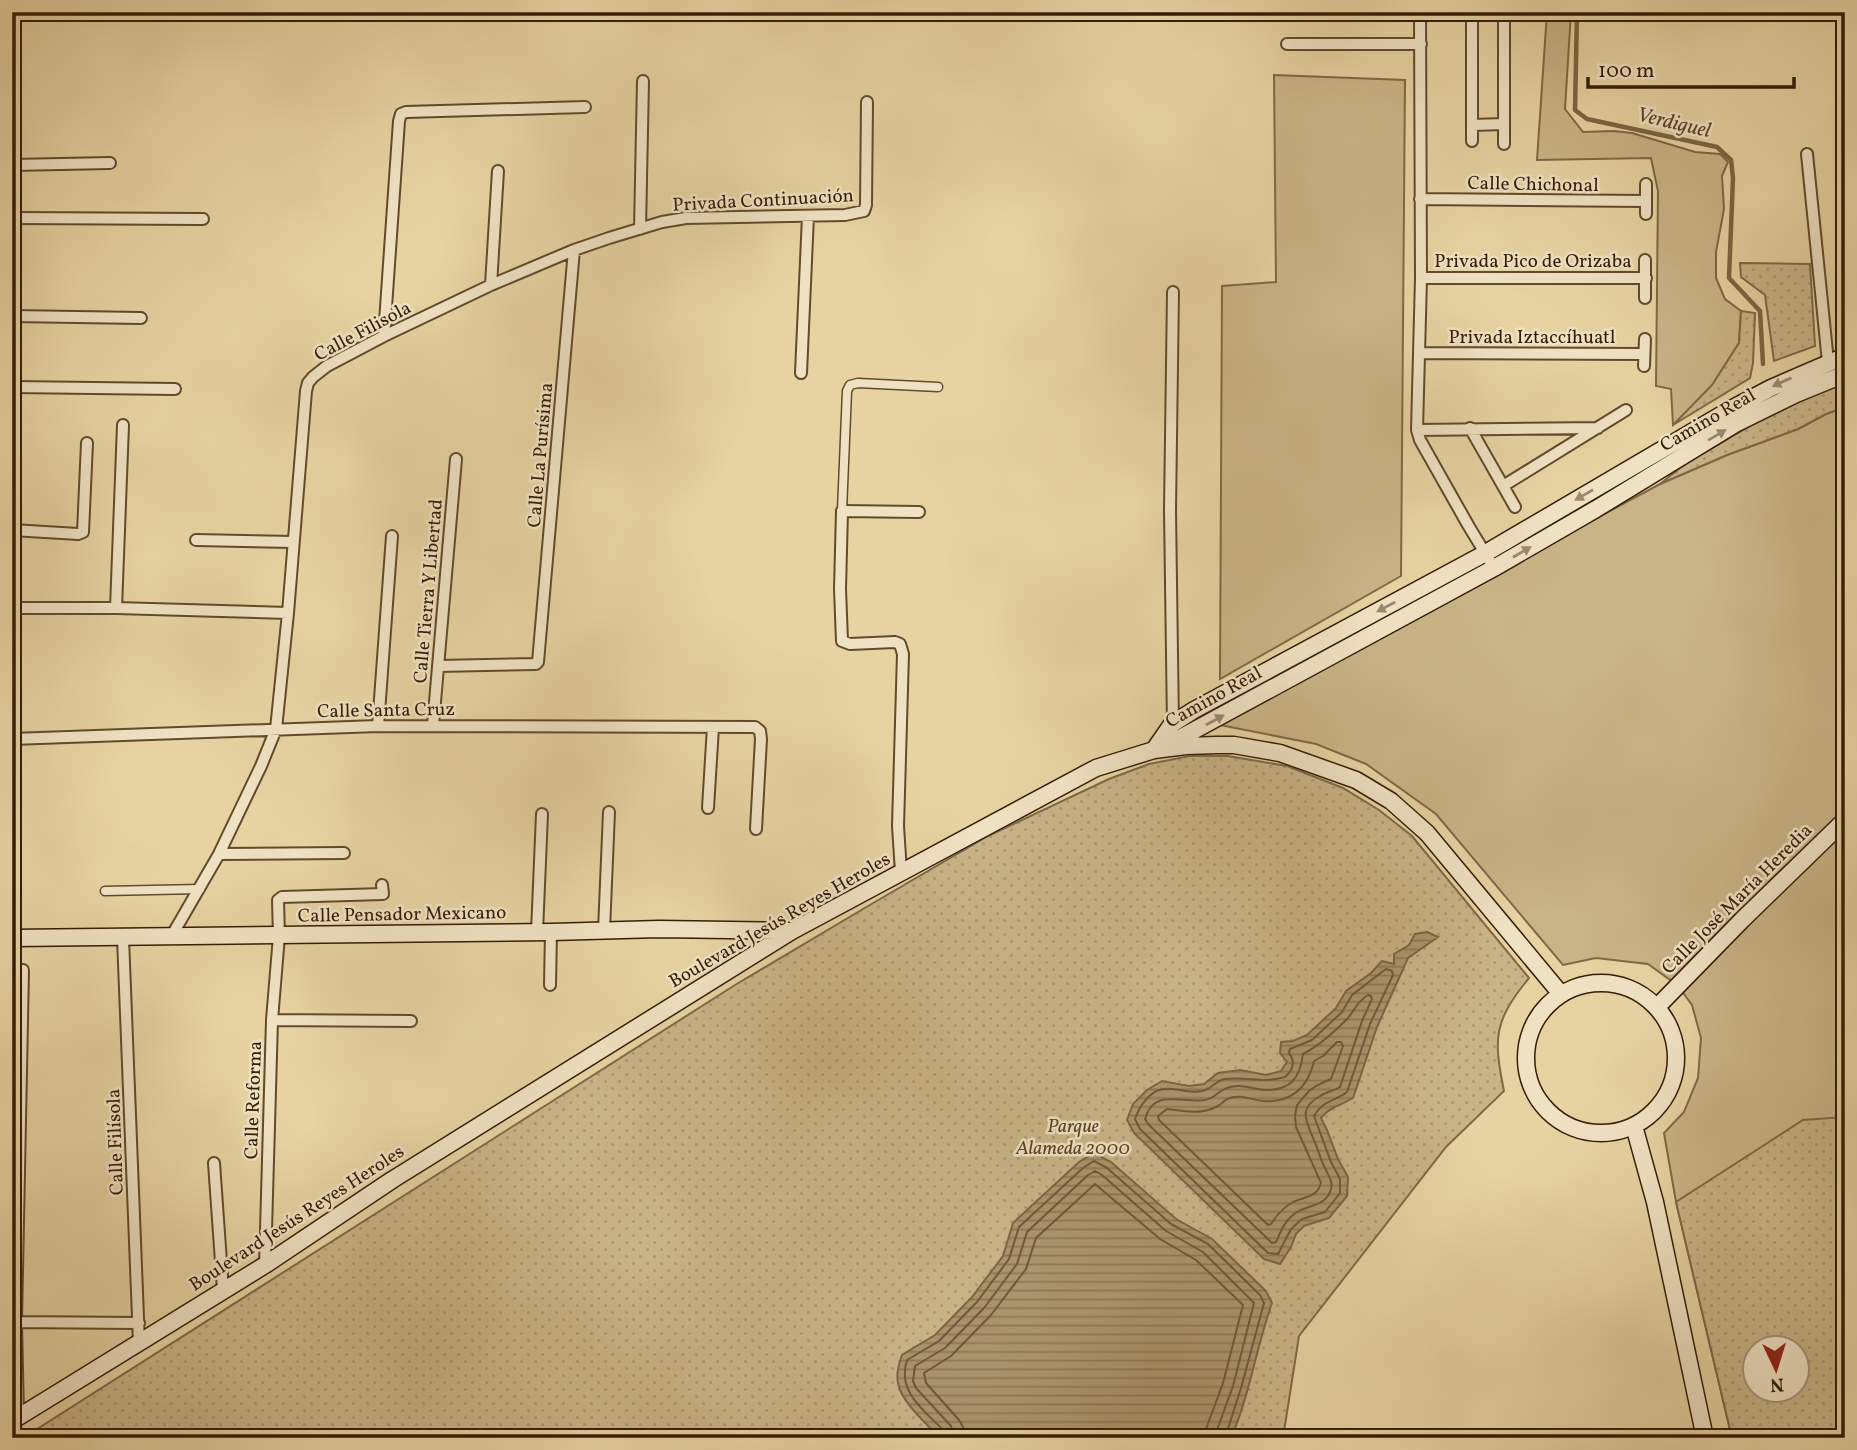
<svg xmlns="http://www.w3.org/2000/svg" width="1857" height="1450" font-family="Vollkorn,serif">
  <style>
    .green { fill: #c9b487; stroke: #806846; stroke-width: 2; fill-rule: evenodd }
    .park { fill: url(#park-dots); stroke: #806846; stroke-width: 2; fill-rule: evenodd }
    .water { fill: url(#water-rules); stroke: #7c6542; stroke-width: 2 }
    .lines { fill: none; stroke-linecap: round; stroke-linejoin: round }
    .shore { stroke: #705838; stroke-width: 2 }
    .stream { stroke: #7c6542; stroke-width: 4.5 }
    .pedestrian-casing { stroke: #624a2c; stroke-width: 11 }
    .minor-casing { stroke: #624a2c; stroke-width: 14 }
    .secondary-casing { stroke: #361c04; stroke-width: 19 }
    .pedestrian { stroke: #efe2c3; stroke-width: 8 }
    .minor { stroke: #efe2c3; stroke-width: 10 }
    .secondary { stroke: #efe2c3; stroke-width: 16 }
    .oneway { fill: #9c896d }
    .labels { text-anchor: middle; stroke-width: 5; stroke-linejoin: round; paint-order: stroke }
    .street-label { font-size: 19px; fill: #361c04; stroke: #efe2c3 }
    .park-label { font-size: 19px; font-style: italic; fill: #5b4225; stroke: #efe2c3 }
    .water-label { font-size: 21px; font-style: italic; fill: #5f4628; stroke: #efe2c3 }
  </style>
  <defs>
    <pattern id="park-dots" width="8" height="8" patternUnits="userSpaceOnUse" patternTransform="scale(1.75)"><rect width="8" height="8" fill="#c9b487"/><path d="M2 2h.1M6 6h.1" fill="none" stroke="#ad9a73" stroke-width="1.8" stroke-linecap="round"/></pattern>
    <pattern id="water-rules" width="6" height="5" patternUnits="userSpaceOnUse" patternTransform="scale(1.75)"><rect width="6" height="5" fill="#ab956c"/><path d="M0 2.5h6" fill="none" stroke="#8c7957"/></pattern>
  </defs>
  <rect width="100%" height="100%" fill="#e7d3a2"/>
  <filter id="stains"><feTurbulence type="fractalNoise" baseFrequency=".00286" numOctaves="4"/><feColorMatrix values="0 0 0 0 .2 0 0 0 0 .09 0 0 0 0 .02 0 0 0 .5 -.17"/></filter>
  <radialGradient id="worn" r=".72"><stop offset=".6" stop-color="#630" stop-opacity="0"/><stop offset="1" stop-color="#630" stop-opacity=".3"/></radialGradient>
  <path class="green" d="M1547,12h24l-6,97 18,23 31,-1 18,2 63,19 25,2 8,8 -6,14 2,33 -8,43v26l9,21 16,12 -2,32 -30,47 -36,35 -2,-36 -15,-3 2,-195 -7,-33 -114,2z
    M1274,75l131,5 -4,496 -181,103 2,-393 54,-4z
    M1845,407v1031h-113l-56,-236 -12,-69 20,-21 14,-34 3,-40 -9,-33 -15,-20 -29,-21 -52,-6 -33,7 -127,-151 -70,-50 -50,-20 -101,-20 445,-240 67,-29 71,-26 28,-15zM1756,1348h42v42h-42z"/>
  <path class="park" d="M1740,263l70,1 5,82 -41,15 -9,-66 -24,-18z
    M1741,311l14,2 -2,50 -3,15 -77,47 39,-40 27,-42z
    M1845,382v25l-19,7 -28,15 -71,26 -67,29 25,-20 89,-52z
    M1190,756h38l59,10 56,22 36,22 33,26 117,142c-35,43 -36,59 -25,113l-58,56 -147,189 -16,102h-1260l712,-453 128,-76 125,-73 121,-57 40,-15z
    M1845,1117v321h-113l-56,-236 127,-82zM1798,1348v42h-42v-42z"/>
  <path class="water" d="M1427,932l11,5 -30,21 -31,69 -24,71c-13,8 -22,8 -32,20l6,12 11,29 10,18 -1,19 -18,22 -25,8 -8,8 -5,13 -11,17 -16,-5 -130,-126 -7,-13 6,-16 14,-14 15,-9 27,5 15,-2 14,-11 22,-3 26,5 15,-4 6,-9 -7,-9 1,-11 12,-1 14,-6 29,-27 10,-17 25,-18 11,-12 12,3v-10l15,-9 6,-11z
    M1094,1153l17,9 65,57 36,20 54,52 6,12c-16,45 -22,91 -41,135h-291c-13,-14 -39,-36 -42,-55 -2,-10 1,-19 4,-28l33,-20 37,-38 31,-41 10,-33 66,-61z"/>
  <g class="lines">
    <path class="shore" d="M1386,969l6,2 1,4 -23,49 -23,68c-13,10 -24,8 -33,24l17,46 9,17v14l-15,19 -23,7 -11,10 -13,25 -10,-1 -128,-124 -5,-10c4,-12 15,-29 29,-30 11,-2 23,5 38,2 9,-1 14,-11 23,-12 23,-3 37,5 60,-2 8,-7 11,-15 4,-24l1,-4 22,-9 30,-28 10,-17z
      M1368,995l3,1 1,3 -10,22 -22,66c-6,4 -14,5 -20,9 -22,13 -14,24 -7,42 5,10 7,21 12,30 3,7 8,13 6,21 -5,19 -26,15 -38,26 -10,8 -12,17 -17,27l-4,1 -124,-119 -3,-5c9,-32 37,-15 60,-19 14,-3 14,-14 34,-14 9,0 18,4 27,4 25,0 34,-12 37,-36 16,-8 30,-21 43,-34 10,-10 9,-17 22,-25z
      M1337,1042h4l2,4 -12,33 -15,7 -7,5 -12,14 -2,11 1,11 25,56c-4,15 -16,13 -28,19 -9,5 -17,14 -22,22l-3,1 -109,-105 -1,-4 9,-7c16,2 34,6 49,-2 5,-2 9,-8 14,-9 10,-4 22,2 33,3 28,2 45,-13 51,-40l9,-5z
      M945,1438l-2,-8c-20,-21 -46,-38 -36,-70l32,-19 38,-39 32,-43 10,-32 64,-59 11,-7 13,7 64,56 37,20 52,51 4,8 -23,85 -16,50
      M954,1438l-3,-12 -35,-38 -3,-7 2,-15 30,-18 39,-40 33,-44 10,-32 61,-57 7,-4 7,4 64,56 37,21 51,51 -21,83 -16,44 -1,8
      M964,1438l-1,-11 -4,-7 -33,-37 -2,-10 27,-17 40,-41 35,-46 10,-31 59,-54 65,55 36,21 47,45 -20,78 -17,46 -1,9"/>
    <path class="stream" d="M1577,12l-2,98 12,9 130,28 14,13 2,18 -4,100 31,33 3,53"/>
    <g class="pedestrian-casing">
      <path id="pedestrian" d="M842,511l5,-120 3,-6 8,-2 80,4
        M105,891l95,-2"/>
    </g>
    <g class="minor-casing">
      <path id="minor" d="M1420,12l1,266 -4,152 3,10 48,85 26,43
        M1472,12v129
        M1504,12v132
        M1287,44h134
        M1472,125l32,-1
        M1807,154l21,208
        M12,165l98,-2
        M1646,184v30
        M1420,199l226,2
        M12,218l191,1
        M640,229l3,-148
        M1645,260v38
        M1421,278h225
        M491,285l7,-114
        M1173,292l-3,218 3,216
        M12,316l129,2
        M384,336l15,-215 2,-7 5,-2 179,-5
        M1420,353l224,1
        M1644,366l1,-27
        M801,373l7,-157
        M12,387l163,2
        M1470,428l45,79
        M1417,430l181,-2
        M1503,486l123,-76
        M12,530l66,4 5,-2 4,-89
        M196,540l97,2
        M12,608h104l172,5
        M116,608l7,-183
        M438,666l98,-2 2,-2 36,-412
        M433,725l23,-266
        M378,726l14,-190
        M12,739l366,-13 377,1 5,4 1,8 -5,90
        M708,808l5,-81
        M219,854l125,-1
        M901,872l-3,-46 5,-172 -3,-10 -5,-2 -45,2 -8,-3 -2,-52 2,-78 77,1
        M604,930l5,-118
        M537,932l5,-118
        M171,937l48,-83 42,-88 15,-37 12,-116 18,-222 2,-8 5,-6 14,-11 57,-30 107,-51 83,-35 35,-12 53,-16 24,-4 159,-3 19,-4 2,-6 1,-103
        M123,938l16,405
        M550,985l1,-53
        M272,1020l139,1
        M214,1163l9,127
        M265,1265l7,-245 7,-84 -1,-36 4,-3 101,-3 -1,-9
        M12,1322l127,1
        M18,1416l-2,-94 7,-352"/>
    </g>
    <g class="secondary-casing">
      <path id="secondary" d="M1169,744l325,-176 102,-59 141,-86 59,-29 49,-20
        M1154,750l18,-26 22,-14 290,-156 249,-146 38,-20 74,-32
        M12,938l539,-6 108,-3 133,2
        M1526 1058a75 75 0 1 1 150 0a75 75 0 1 1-150 0Z
        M1657,1007l85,-87 103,-100
        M1634,1126l21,76 50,236
        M12,1421l253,-156 127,-85 400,-249 304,-163 58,-18 32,-4 31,-1h17l46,8 76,27 35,21 36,32 134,161"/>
    </g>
    <use href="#pedestrian" class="pedestrian"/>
    <use href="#minor" class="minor"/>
    <use href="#secondary" class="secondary"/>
  </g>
  <defs><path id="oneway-solid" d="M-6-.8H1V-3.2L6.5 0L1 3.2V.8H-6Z" transform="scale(1.75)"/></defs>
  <g class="oneway">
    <use href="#oneway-solid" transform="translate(1782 382) rotate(156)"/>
    <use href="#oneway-solid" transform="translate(1717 435) rotate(-31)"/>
    <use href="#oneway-solid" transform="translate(1584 495) rotate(150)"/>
    <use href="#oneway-solid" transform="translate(1522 552) rotate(-30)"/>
    <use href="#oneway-solid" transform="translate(1386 607) rotate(152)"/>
    <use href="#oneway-solid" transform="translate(1215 720) rotate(-29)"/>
  </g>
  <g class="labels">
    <g class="street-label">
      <text transform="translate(1533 183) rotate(1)" y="7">Calle Chichonal</text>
      <text transform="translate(763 199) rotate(-3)" y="7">Privada Continuación</text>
      <text x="1533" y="267">Privada Pico de Orizaba</text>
      <text transform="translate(362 330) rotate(-28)" y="7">Calle Filisola</text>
      <text x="1532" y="343">Privada Iztaccíhuatl</text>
      <text transform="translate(1707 419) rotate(-30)" y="7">Camino Real</text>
      <text transform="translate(539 455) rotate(-85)" y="7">Calle La Purísima</text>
      <text transform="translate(427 591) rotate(-85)" y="7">Calle Tierra Y Libertad</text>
      <text transform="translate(1213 696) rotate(-29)" y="7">Camino Real</text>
      <text transform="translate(386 709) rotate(-1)" y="7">Calle Santa Cruz</text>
      <text transform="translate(1736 898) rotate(-45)" y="7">Calle José María Heredia</text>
      <text transform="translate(402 913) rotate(-1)" y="7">Calle Pensador Mexicano</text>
      <text transform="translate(779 919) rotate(-30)" y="7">Boulevard Jesús Reyes Heroles</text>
      <text transform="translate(252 1100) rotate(-88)" y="7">Calle Reforma</text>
      <text transform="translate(114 1142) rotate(-92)" y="7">Calle Filísola</text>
      <text transform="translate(296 1217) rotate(-33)" y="7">Boulevard Jesús Reyes Heroles</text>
    </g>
    <g class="park-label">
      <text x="1073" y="1132">Parque<tspan x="1073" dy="22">Alameda 2000</tspan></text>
    </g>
    <g class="water-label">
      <text transform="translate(1674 122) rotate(13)" y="7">Verdiguel</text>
    </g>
  </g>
  <rect width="1857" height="1450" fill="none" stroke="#e7d3a2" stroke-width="42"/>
  <rect x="14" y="14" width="1829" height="1422" fill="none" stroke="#361c04" stroke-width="3.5"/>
  <rect x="21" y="21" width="1815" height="1408" fill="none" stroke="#361c04" stroke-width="2"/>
  <g transform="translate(1776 1369) rotate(176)"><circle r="33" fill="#efe2c3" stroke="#a59377" stroke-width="2"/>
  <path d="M0-5L12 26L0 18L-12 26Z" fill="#8f2418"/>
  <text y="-10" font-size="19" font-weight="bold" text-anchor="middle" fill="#361c04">N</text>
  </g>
  <path d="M1588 77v10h206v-10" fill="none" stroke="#361c04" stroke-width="3.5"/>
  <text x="1598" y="77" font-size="21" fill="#361c04" stroke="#efe2c3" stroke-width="5" paint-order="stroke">100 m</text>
  <rect width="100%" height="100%" filter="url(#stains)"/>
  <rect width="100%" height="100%" fill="url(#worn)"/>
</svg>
